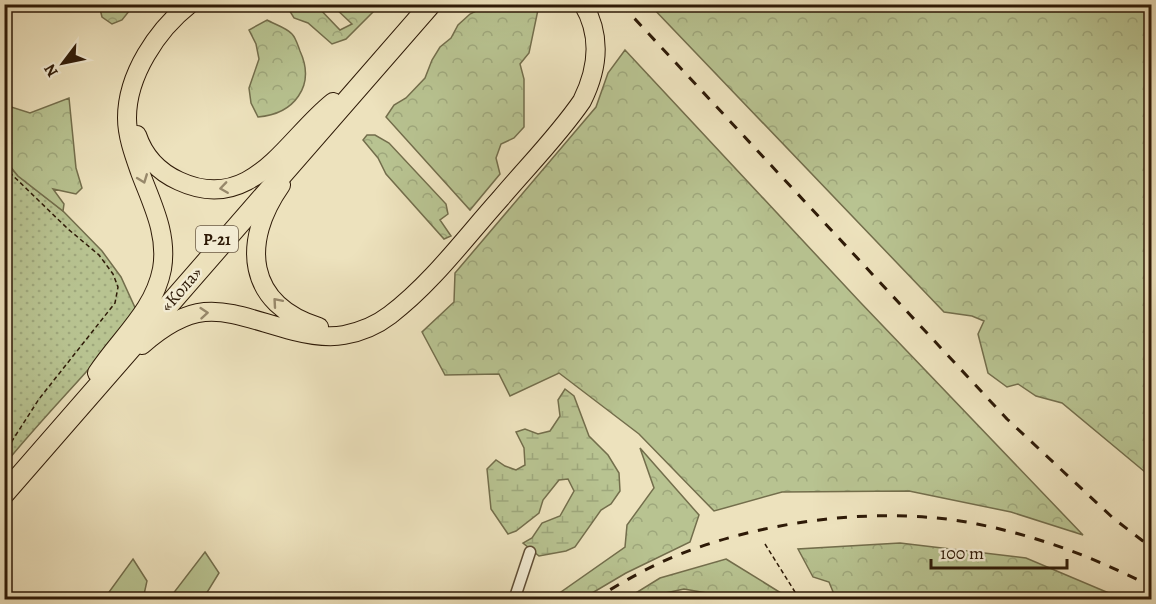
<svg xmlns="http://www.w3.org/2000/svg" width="1156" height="604" font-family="Alegreya,serif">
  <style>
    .grass { fill: url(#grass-dots); stroke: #736e4c; stroke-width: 1.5 }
    .forest { fill: url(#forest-crowns); stroke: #736e4c; stroke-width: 1.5 }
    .wetland { fill: url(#wetland-marsh); stroke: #736e4c; stroke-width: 1.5 }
    .garden { fill: #b8c391; stroke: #736e4c; stroke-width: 1.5 }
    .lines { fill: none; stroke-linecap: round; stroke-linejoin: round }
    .street-casing { stroke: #5e4c34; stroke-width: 13 }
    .primary-casing { stroke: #2e1a07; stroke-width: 20 }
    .highway-casing { stroke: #2e1a07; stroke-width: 22 }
    .path { stroke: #2e1a07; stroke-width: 1.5; stroke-dasharray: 4.5 3; stroke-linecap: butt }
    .street { stroke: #f3ecd4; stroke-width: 10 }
    .primary { stroke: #ede2bd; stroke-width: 18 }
    .highway { stroke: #ede2bd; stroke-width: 20 }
    .rail { stroke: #2e1a07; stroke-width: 3; stroke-dasharray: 10 10; stroke-linecap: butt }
    .oneway { stroke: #97886b }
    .labels { text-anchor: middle; stroke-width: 5; stroke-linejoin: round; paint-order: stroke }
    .shield { fill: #f3ecd4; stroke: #695944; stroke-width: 1.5 }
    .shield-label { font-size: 16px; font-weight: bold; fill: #2e1a07 }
    .street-label { font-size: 18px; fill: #2e1a07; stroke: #f3ecd4 }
  </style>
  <defs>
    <pattern id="grass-dots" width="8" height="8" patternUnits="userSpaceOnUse" patternTransform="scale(1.5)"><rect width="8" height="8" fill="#b8c391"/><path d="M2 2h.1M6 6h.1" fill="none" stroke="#9ea77c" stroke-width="1.8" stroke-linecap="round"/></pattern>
    <pattern id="forest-crowns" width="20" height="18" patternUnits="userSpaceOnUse" patternTransform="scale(1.5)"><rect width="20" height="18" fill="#b8c391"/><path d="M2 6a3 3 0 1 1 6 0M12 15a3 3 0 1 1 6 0" fill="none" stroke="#9ea77c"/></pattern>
    <pattern id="wetland-marsh" width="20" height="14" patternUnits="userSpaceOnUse" patternTransform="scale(1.5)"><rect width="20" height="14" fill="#b8c391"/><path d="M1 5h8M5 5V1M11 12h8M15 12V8" fill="none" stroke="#9ea77c"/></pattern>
  </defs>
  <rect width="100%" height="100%" fill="#ede2bd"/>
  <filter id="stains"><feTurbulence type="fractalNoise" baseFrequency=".00333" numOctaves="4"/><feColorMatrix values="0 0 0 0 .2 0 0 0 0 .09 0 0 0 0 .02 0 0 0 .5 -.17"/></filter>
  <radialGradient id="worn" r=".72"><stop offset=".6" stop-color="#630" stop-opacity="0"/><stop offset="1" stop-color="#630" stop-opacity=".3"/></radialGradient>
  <path class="grass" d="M4,160l14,16 45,35 39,40 19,26 16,35c-41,53 -90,100 -132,152z"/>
  <path class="forest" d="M99,5h35l-12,15 -10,4 -10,-7z
    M286,5h30l24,25 12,-6 -20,-19h48l-34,34 -14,5 -24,-21 -14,-5z
    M488,5h51l-10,48 -9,11 4,15v48l-10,11 -13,6 -5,14 4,16 -30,36 -84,-93 8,-12 12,-7 19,-20 7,-18 8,-13 11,-9 7,-13 12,-11z
    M650,5h501v472l-89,-74 -26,-7 -18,-12 -11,3 -19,-14 -10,-39 6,-13 -12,-5 -28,-4z
    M267,20c7,4 20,8 25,14 4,4 6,12 8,17 16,35 -6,63 -42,66l-7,-14 -2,-15 10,-29 -3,-15 -7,-14z
    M625,50l235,252 223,233 -72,-23 -102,-21 -127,1 -68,19 -75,-77 -80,-61 -49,23 -11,-22 -54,1 -23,-43 32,-30 1,-29 141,-166 12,-34z
    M69,98l7,70 6,20 -6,6 -23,-5 11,15 -1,7 -45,-35 -13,-16v-55l25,8z
    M367,135h8l14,8 57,61 2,10 -8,6 11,16 -7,3 -58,-65 -8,-16 -15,-18z
    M640,448l59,67 -9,27 -64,31 -44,26h-31l74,-52 2,-22 27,-37z
    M900,543l126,15 97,41h-287l-7,-17 -16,-5 -15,-28z
    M726,559l55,34 1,6h-41l-57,-10 -47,10h-11l34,-21z"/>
  <path class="wetland" d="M565,389l9,7 15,40 19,19 11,18 1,18 -9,13 -10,6 -26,37 -9,4 -27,5 -16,-13 9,-5 10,-15 18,-7 14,-25 -6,-12 -9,1 -16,20 -4,13 -23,18 -8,3 -17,-25 -4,-40 9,-9 9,6 11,4 9,-5 -1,-17 -8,-16 9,-3 13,5 12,-3 10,-15 -2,-16z"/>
  <path class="garden" d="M205,552l14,21 -16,26h-29l-2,-4z
    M133,559l14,22 -4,18h-39z"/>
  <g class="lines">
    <g class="street-casing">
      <path id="street" d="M514,600l16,-48"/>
    </g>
    <g class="primary-casing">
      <path id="primary" d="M137,135c7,21 22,37 42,46 73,34 107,-42 154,-79
        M281,185c-40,57 -35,119 38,142
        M142,345c59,-52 84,-32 152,-14 16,4 34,7 50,4 16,-3 33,-10 46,-20 42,-32 75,-77 110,-116 27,-32 58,-63 82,-98 16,-32 20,-65 1,-97
        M97,373c23,-35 57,-62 65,-104 6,-35 -10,-65 -22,-97 -6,-17 -13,-36 -13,-54 0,-43 30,-88 63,-114"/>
    </g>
    <g class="highway-casing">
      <path id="highway" d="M4,494l427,-490"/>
    </g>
    <path class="path" d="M4,167l64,62 31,26 14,19 5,13 -3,16 -76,96 -27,42 -7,24
      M765,544l35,56"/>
    <use href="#street" class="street"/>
    <use href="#primary" class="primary"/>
    <use href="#highway" class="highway"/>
    <path class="rail" d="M621,4l386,415 106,99 39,30
      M593,600c28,-17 55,-33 85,-45 87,-35 206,-50 299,-31 61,12 119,34 175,63"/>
  </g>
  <defs><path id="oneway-chevron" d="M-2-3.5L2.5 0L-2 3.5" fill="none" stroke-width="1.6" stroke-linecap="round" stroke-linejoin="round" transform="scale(1.5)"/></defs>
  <g class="oneway">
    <use href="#oneway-chevron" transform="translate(143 179) rotate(69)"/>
    <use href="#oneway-chevron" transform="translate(224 188) rotate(172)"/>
    <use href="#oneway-chevron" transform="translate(277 302) rotate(-131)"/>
    <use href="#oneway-chevron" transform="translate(204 313) rotate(-5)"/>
  </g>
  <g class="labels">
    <rect class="shield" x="196" y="226" width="42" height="26" rx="4.5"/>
    <g class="shield-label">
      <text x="217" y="245">Р-21</text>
    </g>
    <g class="street-label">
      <text transform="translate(181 289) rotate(-49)" y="6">«Кола»</text>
    </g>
  </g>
  <rect width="1156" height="604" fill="none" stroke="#ede2bd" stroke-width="24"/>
  <rect x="6" y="6" width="1144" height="592" fill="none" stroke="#2e1a07" stroke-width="3"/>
  <rect x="12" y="12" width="1132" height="580" fill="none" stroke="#2e1a07" stroke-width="1.5"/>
  <g transform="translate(63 63) rotate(238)" stroke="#f3ecd4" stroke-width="4.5" paint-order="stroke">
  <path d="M0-4.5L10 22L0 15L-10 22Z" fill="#2e1a07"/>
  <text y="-9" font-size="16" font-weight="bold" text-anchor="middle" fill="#2e1a07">N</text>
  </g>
  <path d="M931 559v9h136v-9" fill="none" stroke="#2e1a07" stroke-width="3"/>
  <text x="940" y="559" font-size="18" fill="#2e1a07" stroke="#f3ecd4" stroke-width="4.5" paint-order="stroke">100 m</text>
  <rect width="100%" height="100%" filter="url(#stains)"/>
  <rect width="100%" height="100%" fill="url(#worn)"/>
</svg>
